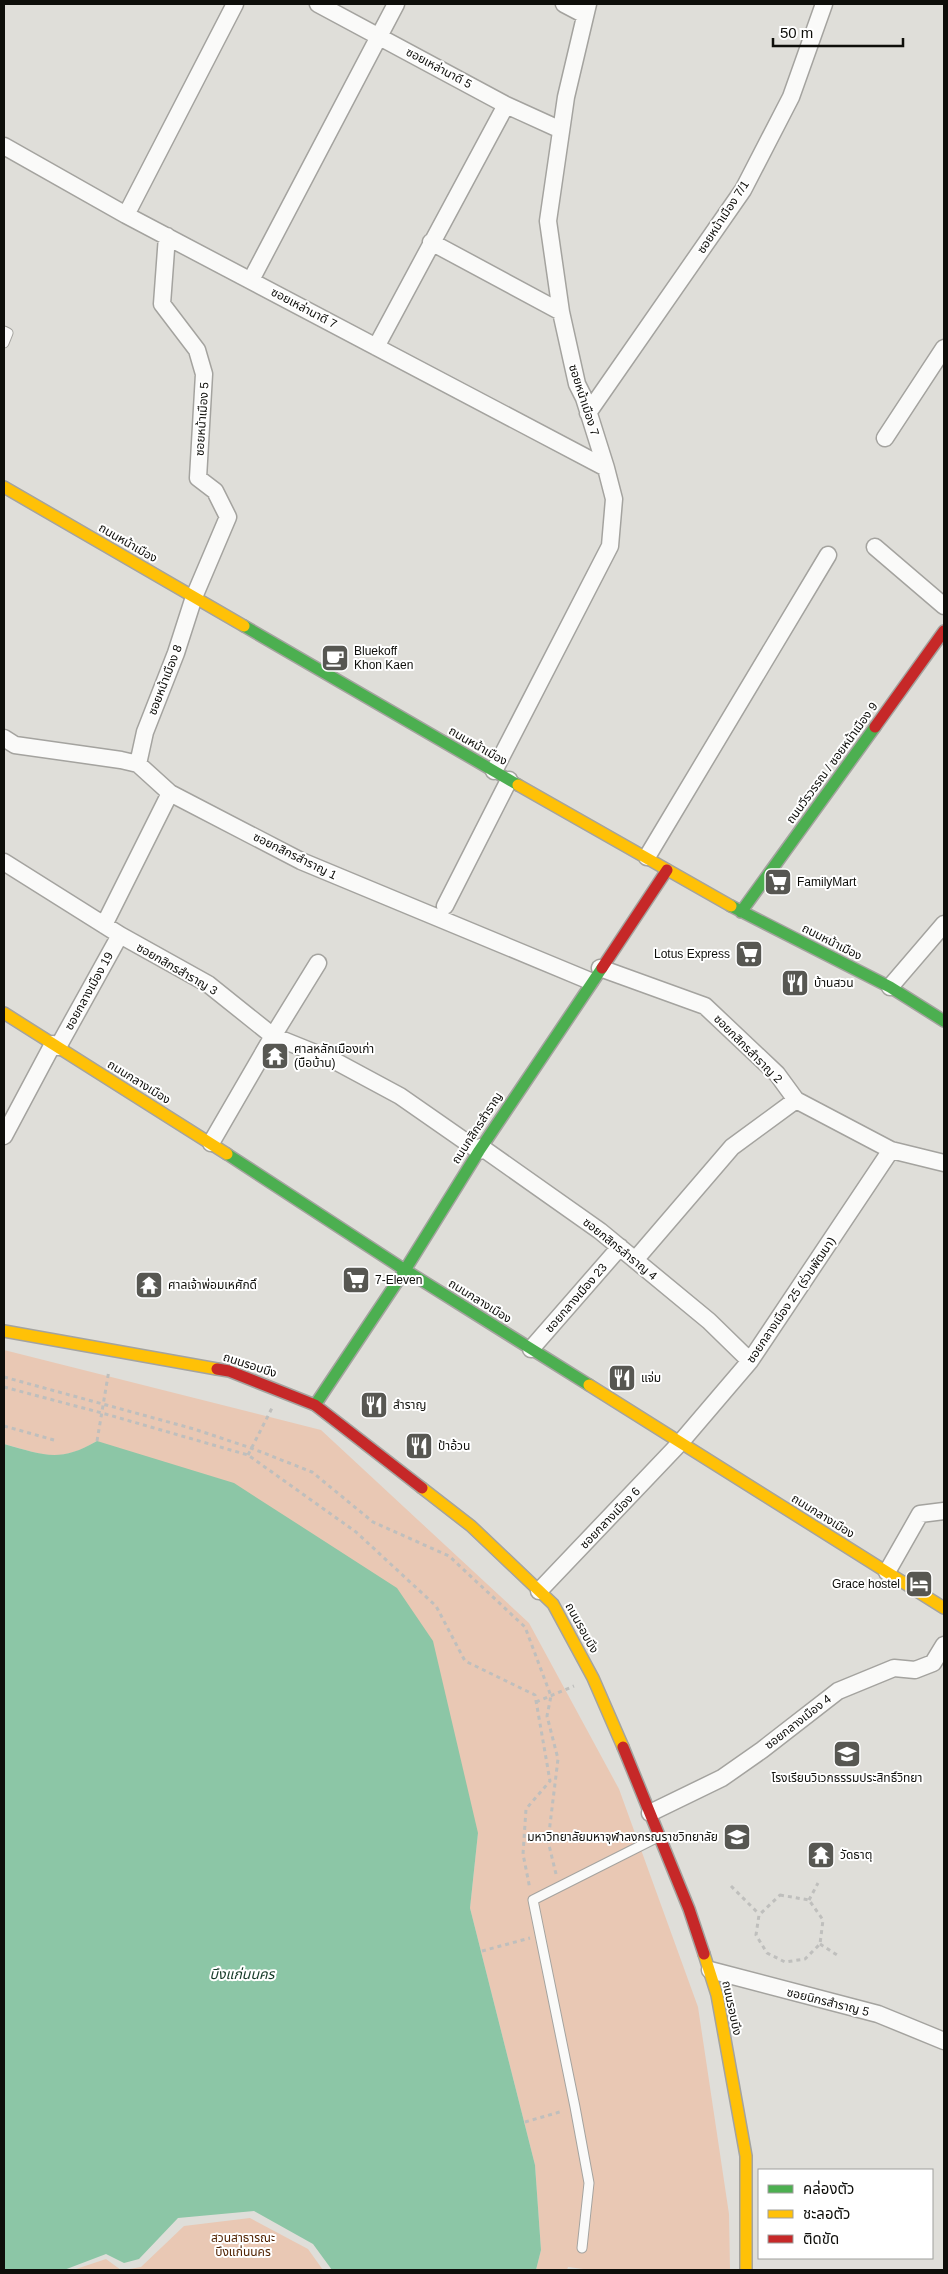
<svg xmlns="http://www.w3.org/2000/svg" width="948" height="2274" font-family="Arial,'Noto Sans Thai',sans-serif">
  <style>
    .green { fill: #e9c8b4 }
    .water { fill: #8cc6a6 }
    .lines { fill: none; stroke-linecap: round; stroke-linejoin: round }
    .lane-casing { stroke: #a4a39f; stroke-width: 11 }
    .street-casing { stroke: #a4a39f; stroke-width: 19 }
    .fast-casing { stroke: #a4a39f; stroke-width: 14 }
    .slow-casing { stroke: #a4a39f; stroke-width: 14 }
    .jam-casing { stroke: #a4a39f; stroke-width: 14 }
    .path { stroke: #bfbfbd; stroke-width: 3; stroke-dasharray: 4 4; stroke-linecap: butt }
    .lane { stroke: #fafaf9; stroke-width: 9 }
    .street { stroke: #fafaf9; stroke-width: 16 }
    .fast { stroke: #4caf50; stroke-width: 11 }
    .slow { stroke: #ffc107; stroke-width: 11 }
    .jam { stroke: #c62828; stroke-width: 11 }
    .labels { text-anchor: middle; stroke-width: 4; stroke-linejoin: round; paint-order: stroke }
    .street-label { font-size: 12px; fill: #0e0e0a; stroke: #fff }
    .poi-label { font-size: 12px; fill: #0e0e0a; stroke: #fff; text-anchor: start }
    .park-label { font-size: 12px; fill: #502201; stroke: #fff }
    .water-label { font-size: 14px; font-style: italic; fill: #143926; stroke: #fff }
  </style>
  <rect width="100%" height="100%" fill="#dfded9"/>
  <path class="green" d="M4,1350l317,80 208,193 90,166 79,218 31,207 1,56h-139l-23,-3 -1,3h-31l5,-20 -6,-85 -65,-257 8,-75 -381,-392c-39,23 -52,14 -93,3z
    M250,2218l58,31 15,21h-199l17,-3 43,-41z
    M106,2259l15,11h-48z"/>
  <path class="water" d="M97,1441l137,42 163,105 36,53 45,192 -8,75 65,257 6,85 -5,20h-204l-19,-26 -59,-33 -76,7 -39,41 -15,4 -18,-9 -42,16h-60v-826c40,11 55,19 93,-3z"/>
  <g class="lines">
    <g class="lane-casing">
      <path id="lane" d="M4,331l4,2 -4,10
        M582,2248l7,-65 -14,-76 -42,-207 125,-63"/>
    </g>
    <g class="street-casing">
      <path id="street" d="M318,4l188,101 55,25
        M564,4l21,11
        M4,146l122,69 480,253
        M126,215l109,-211
        M431,242l130,70
        M251,280l145,-276
        M376,347l130,-242
        M588,413l155,-223 48,-93 33,-93
        M885,438l59,-90
        M875,547l69,59
        M4,738l11,7 106,15 17,4 32,29 131,68 289,120
        M138,764l7,-32 31,-79 18,-56 34,-80 -13,-26 -17,-13 6,-104 -7,-24 -35,-46 5,-68
        M494,771l116,-225 4,-47 -8,-31 -22,-70 -7,-14 -16,-72 -13,-91 18,-124 22,-93
        M647,857l181,-302
        M4,862l116,73 88,49 65,52 62,25 65,35 79,55
        M445,906l64,-126
        M104,925l66,-132
        M600,968l105,38 72,68 19,26 95,50 53,13
        M890,987l54,-63
        M58,1047l62,-112
        M4,1136l49,-92
        M211,1143l62,-107 45,-73
        M481,1147l119,84 109,90 41,40
        M635,1260l97,-113 64,-47
        M531,1349l89,-102
        M887,1572l33,-58 24,-3
        M539,1591l141,-148 70,-82 141,-211
        M650,1813l72,-35 40,-28 76,-59 56,-23 21,2 18,-7 11,-18
        M710,1970l168,44 66,27"/>
    </g>
    <g class="fast-casing">
      <path id="fast" d="M244,626l274,159
        M731,906l159,81 54,34
        M741,912l134,-185
        M227,1154l178,116 184,115
        M315,1405l90,-135 74,-119 123,-183"/>
    </g>
    <g class="slow-casing">
      <path id="slow" d="M4,487l240,139
        M518,785l213,121
        M4,1013l223,141
        M4,1331l213,38
        M589,1385l355,223
        M422,1488l49,38 82,78 40,74 30,69
        M704,1954l13,41 29,161v114"/>
    </g>
    <g class="jam-casing">
      <path id="jam" d="M875,727l69,-96
        M602,968l65,-98
        M217,1369l12,2 86,34 107,83
        M623,1747l66,162 15,45"/>
    </g>
    <path class="path" d="M4,1377l190,52 57,19 61,24 61,50 76,34 76,71 26,69 -4,20 11,43 -10,82 8,33
      M4,1387l98,26 146,42 108,77 80,74 29,55 70,34 15,86 -24,28 -3,45 7,35
      M4,1426l50,14
      M97,1441l12,-71
      M248,1455l24,-47
      M536,1702l38,-16
      M731,1886l28,28
      M780,1895l29,5 14,20 -3,24 -15,15 -20,3 -18,-9 -11,-18 3,-20z
      M809,1900l9,-17
      M820,1944l17,11
      M482,1951l48,-13
      M525,2122l38,-11"/>
    <use href="#lane" class="lane"/>
    <use href="#street" class="street"/>
    <use href="#fast" class="fast"/>
    <use href="#slow" class="slow"/>
    <use href="#jam" class="jam"/>
  </g>
  <defs>
    <g id="cafe-square" transform="scale(1.4375)"><rect x="-9" y="-9" width="18" height="18" rx="4" fill="#575752" stroke="#fff"/><path d="M-5.5-4.5H6V0H3Q3 3.5 0 3.5H-2.5Q-5.5 3.5-5.5 0ZM3-3.2v2h1.7v-2ZM-6 4.5H4V6H-6Z" fill="#fff"/></g>
    <g id="supermarket-square" transform="scale(1.4375)"><rect x="-9" y="-9" width="18" height="18" rx="4" fill="#575752" stroke="#fff"/><path d="M-6-5.5h2.5l.6 2H6L4.5 2H-2.5L-4.4-4H-6ZM-1.5 3.2a1.3 1.3 0 1 0 .1 0ZM3 3.2a1.3 1.3 0 1 0 .1 0Z" fill="#fff"/></g>
    <g id="restaurant-square" transform="scale(1.4375)"><rect x="-9" y="-9" width="18" height="18" rx="4" fill="#575752" stroke="#fff"/><path d="M-5-6h1v4h1v-4h1v4h1v-4h1v5L-1.5 .5V6h-2V.5L-5-1ZM5-6V6H3V1.5H1.5Q1.5-4 5-6Z" fill="#fff"/></g>
    <g id="temple-square" transform="scale(1.4375)"><rect x="-9" y="-9" width="18" height="18" rx="4" fill="#575752" stroke="#fff"/><path d="M0-6L5-2H3V0L6.5 2.5H4V6H1.5V3h-3V6H-4V2.5H-6.5L-3 0V-2H-5Z" fill="#fff"/></g>
    <g id="hotel-square" transform="scale(1.4375)"><rect x="-9" y="-9" width="18" height="18" rx="4" fill="#575752" stroke="#fff"/><path d="M-6-4.5h1.5V1H6V5H4.5V3h-9V5H-6ZM-4 0a1.8 1.8 0 1 1 3.6 0ZM.5 0V-2.5h3Q6-2.5 6 0Z" fill="#fff"/></g>
    <g id="school-square" transform="scale(1.4375)"><rect x="-9" y="-9" width="18" height="18" rx="4" fill="#575752" stroke="#fff"/><path d="M0-5L7-2L0 1L-7-2ZM-4 1L0 2.5L4 1V4Q0 6-4 4Z" fill="#fff"/></g>
    <g id="university-square" transform="scale(1.4375)"><rect x="-9" y="-9" width="18" height="18" rx="4" fill="#575752" stroke="#fff"/><path d="M0-5L7-2L0 1L-7-2ZM-4 1L0 2.5L4 1V4Q0 6-4 4Z" fill="#fff"/></g>
  </defs>
  <g fill-rule="evenodd">
    <use href="#cafe-square" x="335" y="658"/>
    <use href="#supermarket-square" x="778" y="882"/>
    <use href="#supermarket-square" x="749" y="954"/>
    <use href="#restaurant-square" x="795" y="983"/>
    <use href="#temple-square" x="275" y="1056"/>
    <use href="#supermarket-square" x="356" y="1280"/>
    <use href="#temple-square" x="149" y="1285"/>
    <use href="#restaurant-square" x="622" y="1378"/>
    <use href="#restaurant-square" x="374" y="1405"/>
    <use href="#restaurant-square" x="419" y="1446"/>
    <use href="#hotel-square" x="919" y="1584"/>
    <use href="#school-square" x="847" y="1754"/>
    <use href="#university-square" x="737" y="1837"/>
    <use href="#temple-square" x="821" y="1855"/>
  </g>
  <g class="labels">
    <g class="street-label">
      <text transform="translate(439 68) rotate(28)" y="4">ซอยเหล่านาดี 5</text>
      <text transform="translate(723 217) rotate(-57)" y="4">ซอยหน้าเมือง 7/1</text>
      <text transform="translate(304 308) rotate(28)" y="4">ซอยเหล่านาดี 7</text>
      <text transform="translate(584 400) rotate(72)" y="4">ซอยหน้าเมือง 7</text>
      <text transform="translate(202 419) rotate(-86)" y="4">ซอยหน้าเมือง 5</text>
      <text transform="translate(128 543) rotate(30)" y="4">ถนนหน้าเมือง</text>
      <text transform="translate(165 680) rotate(-69)" y="4">ซอยหน้าเมือง 8</text>
      <text transform="translate(478 746) rotate(30)" y="4">ถนนหน้าเมือง</text>
      <text transform="translate(832 763) rotate(-54)" y="4">ถนนวีรวรรณ / ซอยหน้าเมือง 9</text>
      <text transform="translate(295 856) rotate(26)" y="4">ซอยกสิกรสำราญ 1</text>
      <text transform="translate(832 942) rotate(27)" y="4">ถนนหน้าเมือง</text>
      <text transform="translate(177 969) rotate(30)" y="4">ซอยกสิกรสำราญ 3</text>
      <text transform="translate(89 991) rotate(-61)" y="4">ซอยกลางเมือง 19</text>
      <text transform="translate(748 1049) rotate(45)" y="4">ซอยกสิกรสำราญ 2</text>
      <text transform="translate(139 1082) rotate(32)" y="4">ถนนกลางเมือง</text>
      <text transform="translate(477 1128) rotate(-57)" y="4">ถนนกสิกรสำราญ</text>
      <text transform="translate(620 1249) rotate(39)" y="4">ซอยกสิกรสำราญ 4</text>
      <text transform="translate(576 1298) rotate(-49)" y="4">ซอยกลางเมือง 23</text>
      <text transform="translate(791 1300) rotate(-56)" y="4">ซอยกลางเมือง 25 (ร่วมพัฒนา)</text>
      <text transform="translate(480 1301) rotate(32)" y="4">ถนนกลางเมือง</text>
      <text transform="translate(250 1365) rotate(18)" y="4">ถนนรอบบึง</text>
      <text transform="translate(823 1516) rotate(32)" y="4">ถนนกลางเมือง</text>
      <text transform="translate(610 1518) rotate(-46)" y="4">ซอยกลางเมือง 6</text>
      <text transform="translate(582 1628) rotate(61)" y="4">ถนนรอบบึง</text>
      <text transform="translate(798 1722) rotate(-38)" y="4">ซอยกลางเมือง 4</text>
      <text transform="translate(828 2002) rotate(14)" y="4">ซอยนิกรสำราญ 5</text>
      <text transform="translate(732 2008) rotate(78)" y="4">ถนนรอบบึง</text>
    </g>
    <g class="poi-label">
      <text x="354" y="655">Bluekoff<tspan x="354" dy="14">Khon Kaen</tspan></text>
      <text x="797" y="886">FamilyMart</text>
      <text x="730" y="958" text-anchor="end">Lotus Express</text>
      <text x="814" y="987">บ้านสวน</text>
      <text x="294" y="1053">ศาลหลักเมืองเก่า<tspan x="294" dy="14">(บือบ้าน)</tspan></text>
      <text x="375" y="1284">7-Eleven</text>
      <text x="168" y="1289">ศาลเจ้าพ่อมเหศักดิ์</text>
      <text x="641" y="1382">แจ่ม</text>
      <text x="393" y="1409">สำราญ</text>
      <text x="438" y="1450">ป้าอ้วน</text>
      <text x="900" y="1588" text-anchor="end">Grace hostel</text>
      <text x="847" y="1782" text-anchor="middle">โรงเรียนวิเวกธรรมประสิทธิ์วิทยา</text>
      <text x="718" y="1841" text-anchor="end">มหาวิทยาลัยมหาจุฬาลงกรณราชวิทยาลัย</text>
      <text x="840" y="1859">วัดธาตุ</text>
    </g>
    <g class="park-label">
      <text x="243" y="2242">สวนสาธารณะ<tspan x="243" dy="14">บึงแก่นนคร</tspan></text>
    </g>
    <g class="water-label">
      <text x="242" y="1979">บึงแก่นนคร</text>
    </g>
  </g>
  <rect width="948" height="2274" fill="none" stroke="#0e0e0a" stroke-width="10"/>
  <rect x="758" y="2169" width="175" height="90" fill="#ffffff" stroke="#9f9f9d"/>
  <rect x="768" y="2185" width="25" height="8" fill="#4caf50" stroke="#9f9f9d"/>
  <text x="803" y="2194" font-size="15" fill="#0e0e0a">คล่องตัว</text>
  <rect x="768" y="2210" width="25" height="8" fill="#ffc107" stroke="#9f9f9d"/>
  <text x="803" y="2219" font-size="15" fill="#0e0e0a">ชะลอตัว</text>
  <rect x="768" y="2235" width="25" height="8" fill="#c62828" stroke="#9f9f9d"/>
  <text x="803" y="2244" font-size="15" fill="#0e0e0a">ติดขัด</text>
  <path d="M773 38v8h130v-8" fill="none" stroke="#0e0e0a" stroke-width="2.5"/>
  <text x="780" y="38" font-size="15" fill="#0e0e0a" stroke="#ffffff" stroke-width="4" paint-order="stroke">50 m</text>
</svg>
